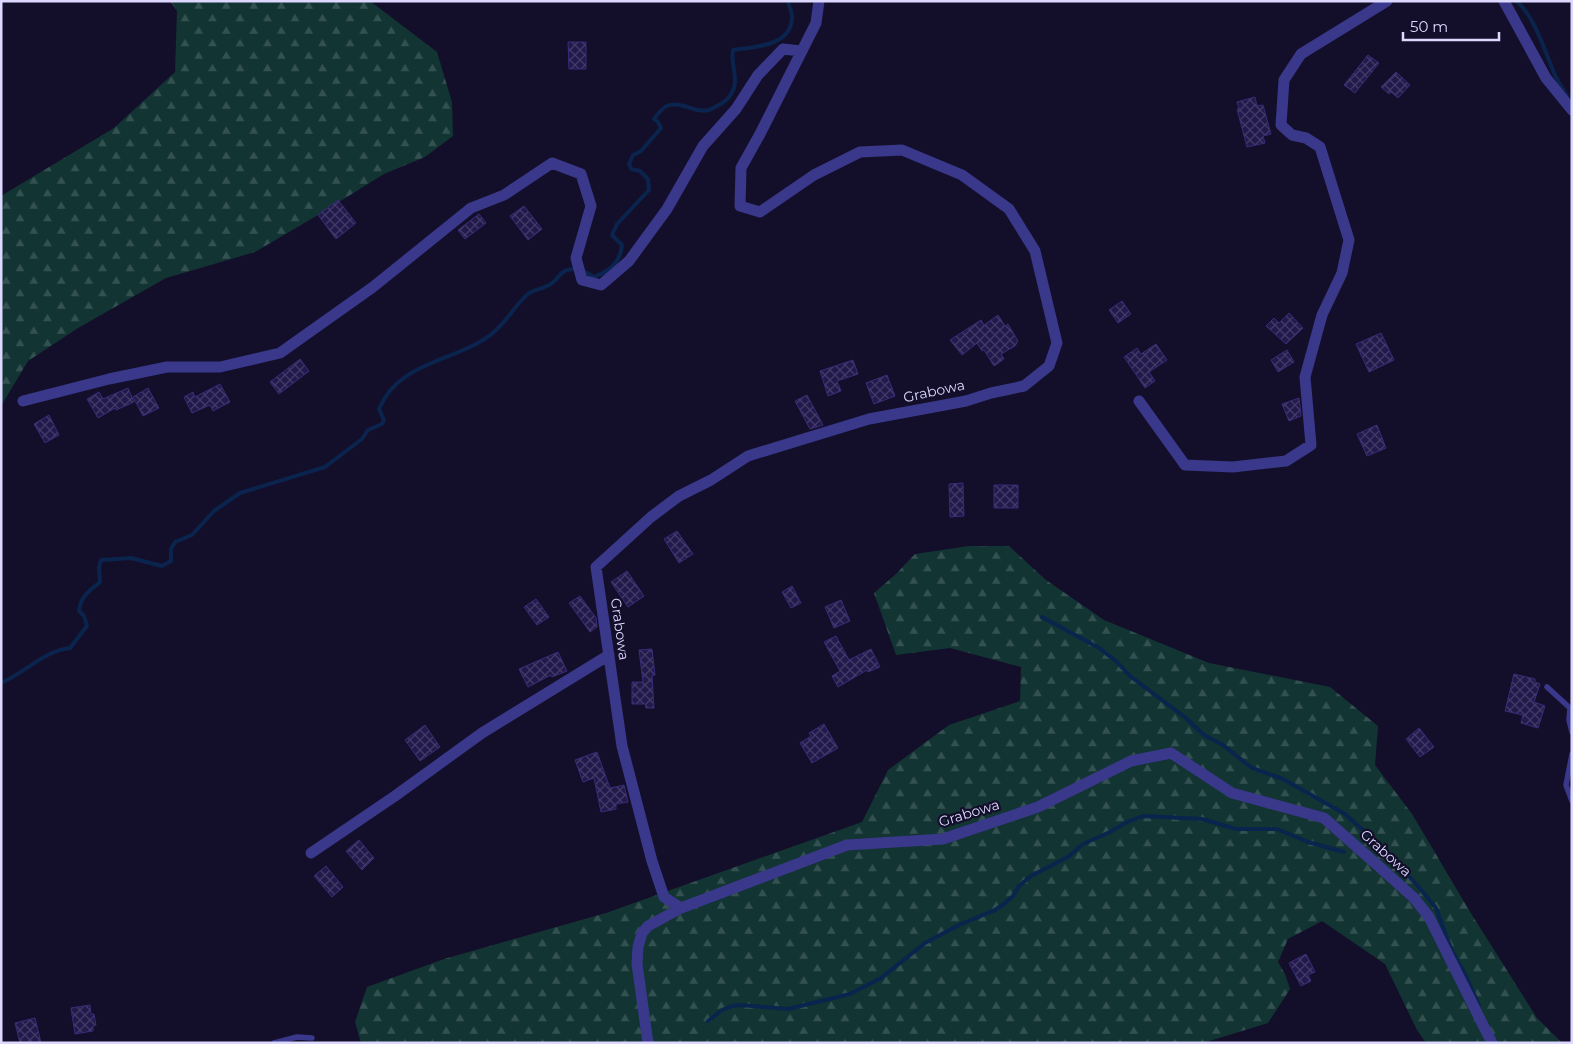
<svg xmlns="http://www.w3.org/2000/svg" width="1573" height="1044" font-family="Montserrat,sans-serif">
  <style>
    .forest { fill: url(#forest-firs) }
    .lines { fill: none; stroke-linecap: round; stroke-linejoin: round }
    .stream { stroke: #0a244e; stroke-width: 4 }
    .building { fill: url(#building-cross-hatch); stroke: #392b79 }
    .lane { stroke: #39388b; stroke-width: 5.5 }
    .street { stroke: #39388b; stroke-width: 11 }
    .labels { text-anchor: middle; stroke-width: 4.5; stroke-linejoin: round; paint-order: stroke }
    .street-label { font-size: 14px; fill: #dcd8ff; stroke: #130f2a }
  </style>
  <defs>
    <pattern id="forest-firs" width="22" height="20" patternUnits="userSpaceOnUse" patternTransform="scale(1.25)"><rect width="22" height="20" fill="#123432"/><path d="M5 1l3.5 6h-7zM16 11l3.5 6h-7z" fill="#345151"/></pattern>
    <pattern id="building-cross-hatch" width="8" height="8" patternUnits="userSpaceOnUse" patternTransform="scale(1.25)"><rect width="8" height="8" fill="#231a4c"/><path d="M0 0l8 8M0 8l8-8" fill="none" stroke="#423b67"/></pattern>
  </defs>
  <rect width="100%" height="100%" fill="#130f2a"/>
  <path class="forest" d="M170,1h200l67,51 15,50 1,34 -28,21 -41,17 -66,41 -63,37 -89,26 -88,50 -50,33 -27,45v-210l113,-68 61,-56 2,-61z
    M969,546h40l37,34 58,40 105,43 121,24 48,39 -3,39 37,49 60,101 65,103 25,25h-136l-9,-13 -32,-66 -63,-43 -34,18 -10,23 7,12 5,15 -22,34 -65,20h-842l-6,-21 12,-35 77,-28 162,-46 256,-91 26,-52 61,-45 71,-24 1,-34 -71,-19 -54,7 -22,-62 22,-19 19,-20z"/>
  <g class="lines">
    <path class="stream" d="M1517,1c20,20 27,49 38,74 3,7 8,14 12,21
      M585,272l9,5c16,-6 26,-14 28,-32l-10,-10 5,-11 32,-34 -1,-11 -8,-8 -9,-2 -2,-5 4,-9 8,-4 20,-23 -3,-6 -4,-3c3,-4 8,-11 13,-13 14,-6 28,8 42,4 3,-1 7,-4 10,-5 8,-4 12,-9 15,-17 4,-13 -4,-25 -1,-38 22,-3 59,-4 59,-33 0,-5 -3,-11 -4,-16
      M1042,617l57,31 18,14 13,14 56,42 18,17 19,10 29,23 31,11 62,35 28,25 6,11 7,3 9,8 22,24 19,23 15,41 14,25 14,31
      M1,683c24,-10 42,-32 69,-35l17,-22 -3,-10 -5,-5c1,-14 11,-21 21,-29l-1,-15 2,-7 30,-2 31,8 9,-5v-12l4,-7 17,-7 22,-24 26,-18 85,-26 37,-28 6,-9 14,-6 2,-4 -5,-11c21,-50 80,-47 115,-77 13,-11 21,-27 34,-38 6,-5 17,-5 24,-11 9,-7 8,-13 21,-14
      M708,1021l14,-11 10,-4 9,-1 47,4 62,-15 31,-16 44,-35 34,-18 36,-15 9,-6 9,-8 6,-10 12,-10 37,-19 15,-13 27,-12 17,-10 16,-6 59,3 34,10h41l31,13 36,10"/>
  </g>
  <path class="building" d="M568,42h18v27h-17z
    M1368,55l11,8 -24,30 -11,-8z
    M1396,72l14,13 -12,13 -7,-6 -2,2 -8,-7z
    M1255,97l2,9 6,-1 8,29 -8,2 2,7 -18,4 -10,-38 2,-1 -2,-6z
    M338,200l18,23 -20,16 -18,-24z
    M524,206l18,23 -14,11 -18,-24z
    M479,214l7,9 -21,16 -7,-9z
    M1122,301l9,13 -13,9 -9,-13z
    M1289,313l14,15 -17,16 -20,-18 8,-8 5,5z
    M998,315l7,11 3,-2 10,17 -3,5 -14,8 3,5 -10,7 -10,-16 -2,1 -5,-8 -15,12 -12,-15 31,-20 3,5z
    M1381,333l13,27 -25,12 -13,-28z
    M1156,344l11,16 -18,12 6,9 -10,7 -21,-31 13,-9 4,6z
    M1287,350l7,12 -16,10 -7,-12z
    M300,359l9,12 -30,23 -9,-12z
    M853,360l5,14 -21,7 4,10 -13,5 -8,-25z
    M887,375l8,21 -21,8 -8,-21z
    M220,384l10,18 -17,9 -3,-6 -18,8 -8,-16 9,-5 2,5z
    M128,388l6,14 -18,8 -1,-2 -17,10 -11,-19 12,-7 4,7z
    M148,388l11,20 -16,8 -10,-19z
    M807,395l16,30 -13,4 -15,-28z
    M1299,398l2,18 -12,5 -7,-17z
    M49,415l10,20 -14,8 -11,-19z
    M1377,425l9,23 -19,8 -10,-22z
    M963,483l1,33 -14,1 -1,-33z
    M994,485h24v23h-24z
    M677,531l16,23 -14,9 -15,-24z
    M627,571l17,25 -16,11 -17,-25z
    M792,586l9,17 -10,5 -9,-16z
    M580,596l16,22 1,9 -7,5 -21,-29z
    M536,599l13,18 -12,8 -13,-18z
    M841,600l9,21 -16,7 -9,-21z
    M836,636l13,24 22,-11 9,18 -12,5 -1,-2 -29,17 -6,-11 8,-5 -16,-29z
    M652,649l3,26 -3,1 2,32h-8l-1,-4h-13v-22h11l-4,-32z
    M558,652l9,19 -15,6 -1,-2 -23,12 -9,-18z
    M1514,674l21,5v3l5,2 -6,18 11,4 -7,22 -17,-5 2,-8 -18,-4z
    M824,724l14,24 -26,15 -12,-20 11,-7 -2,-3z
    M425,725l15,22 -20,14 -15,-21z
    M1419,728l15,19 -14,10 -14,-18z
    M597,752l13,36 14,-3 4,17 -12,2v5l-15,3 -7,-34 -11,4 -8,-22z
    M359,840l15,18 -12,12 -16,-19z
    M326,866l17,21 -11,10 -18,-21z
    M1306,954l9,18 -7,3 3,6 -10,5 -12,-23z
    M90,1005l1,9h3l2,11 -3,1v5l-18,3 -4,-26z
    M35,1018l6,25h-21l-5,-20z"/>
  <g class="lines">
    <path class="lane" d="M1547,687l23,21 -1,12 3,12
      M1572,754l-6,31 6,16
      M274,1043l23,-6 15,1"/>
    <path class="street" d="M819,1l-3,22 -56,111 -19,34 -1,38 20,6 54,-37 46,-23 42,-2 60,25 47,34 26,42 22,92 -8,23 -25,20 -33,7 -25,8 -97,18 -121,37 -37,24 -32,16 -28,21 -55,50 26,179 30,115 12,36 17,11 166,-63 96,-6 95,-32 93,-46 40,-8 61,40 92,25 59,52 31,28 15,19 63,126
      M1504,1l42,77 26,32
      M23,401l86,-22 58,-12h53l60,-14 93,-66 98,-79 33,-13 48,-32 29,11 10,32 -15,52 6,22 19,5 28,-24 38,-52 36,-63 33,-37 22,-34 25,-26 18,2
      M1139,401l46,64 48,2 53,-6 25,-16 -6,-68 17,-62 20,-42 7,-33 -29,-93 -14,-9 -14,-3 -11,-10 3,-45 17,-26 86,-53
      M311,853l84,-57 87,-63 127,-78
      M648,1043l-11,-79 1,-17 4,-14 6,-7 33,-18"/>
  </g>
  <g class="labels">
    <g class="street-label">
      <text transform="translate(934 391) rotate(-12)" y="5">Grabowa</text>
      <text transform="translate(620 629) rotate(82)" y="5">Grabowa</text>
      <text transform="translate(969 813) rotate(-17)" y="5">Grabowa</text>
      <text transform="translate(1386 853) rotate(42)" y="5">Grabowa</text>
    </g>
  </g>
  <rect width="1573" height="1044" fill="none" stroke="#dcd8ff" stroke-width="5"/>
  <path d="M1403 32v8h96v-8" fill="none" stroke="#dcd8ff" stroke-width="2.5"/>
  <text x="1410" y="32" font-size="15" fill="#dcd8ff" stroke="#130f2a" stroke-width="4" paint-order="stroke">50 m</text>
</svg>
